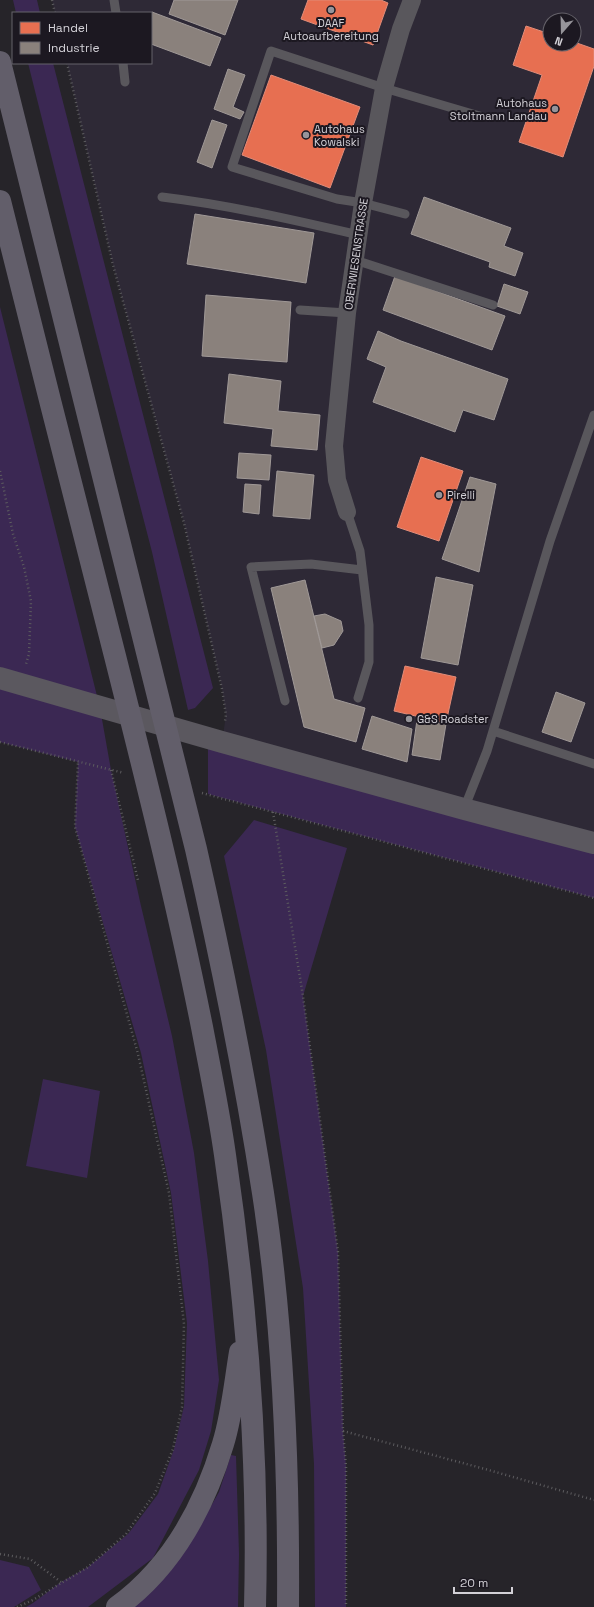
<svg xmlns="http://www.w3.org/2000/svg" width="594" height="1607" font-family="'Space Grotesk',sans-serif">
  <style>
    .built { fill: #2e2936; fill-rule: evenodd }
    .green { fill: #3b2853 }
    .shops { fill: #e76f51; stroke: #e18c79 }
    .industry { fill: #8a817c; stroke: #a09997 }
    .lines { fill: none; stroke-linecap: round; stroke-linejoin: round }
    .path { stroke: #5d5c5f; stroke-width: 2.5; stroke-dasharray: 1 3; stroke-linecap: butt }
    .lane { stroke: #59575c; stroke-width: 9 }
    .street { stroke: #59575c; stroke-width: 18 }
    .secondary { stroke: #5b585f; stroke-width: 22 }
    .highway { stroke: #625e6a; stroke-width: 22 }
    .poi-dot { fill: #96949a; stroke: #1c1821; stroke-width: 1.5 }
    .labels { text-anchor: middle; stroke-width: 4; stroke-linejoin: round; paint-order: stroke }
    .poi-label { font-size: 11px; fill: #d3d1d7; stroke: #1c1821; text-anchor: start }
    .street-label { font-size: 11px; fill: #d3d1d7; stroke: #1c1821 }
  </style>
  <rect width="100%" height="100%" fill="#262429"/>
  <path class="built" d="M52,0h542v841l-372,-99 4,-27 -4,-26 -38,-166 -71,-258 -46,-202h84v-50h-96zM550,20h24v24h-24z"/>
  <path class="green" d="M13,0h24l3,13h-24z
    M28,63h25l160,625 -18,20 -7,2 -36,-158 -55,-213z
    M0,307l100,401 11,62 30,136 31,130 22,117 14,108 11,119 -8,51 -12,39 -46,88 -65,49h-62l7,-4 28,-21 27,-15 40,-33 30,-40 16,-45 10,-43 3,-83 -16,-130 -30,-140 -66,-226 3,-65 -78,-20z
    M208,747l386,103v48l-386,-104z
    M254,820l93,28 -44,148 35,256 5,179 3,35v141h-31l-1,-143 -11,-176 -37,-238 -42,-194z
    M43,1079l57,12 -13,87 -61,-12z
    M231,1455l5,1 3,98 -1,53h-108l77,-94 12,-21z
    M0,1560l29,7 12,23 -27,17h-14z"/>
  <path class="shops" d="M308,0h73l7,3 -15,42 -72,-26z
    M526,26l24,8v10h24v-2l20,7v17l-31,91 -44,-15 23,-67 -29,-10z
    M271,75l89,32 -30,81 -88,-33z
    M421,457l42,14 -24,70 -42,-14z
    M405,666l51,11 -10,46 -52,-12z"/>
  <path class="industry" d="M174,0h64l-13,35 -56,-21z
    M152,12l69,26 -11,28 -59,-22z
    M228,69l17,6 -12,32 11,5 -4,7 -26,-10z
    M212,120l15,5 -15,43 -15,-6z
    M424,197l87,31 -7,18 19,7 -8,23 -26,-9 1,-5 -79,-28z
    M195,214l119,19 -8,50 -119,-19z
    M395,276l110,40 -13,34 -109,-40z
    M504,284l24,8 -8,22 -23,-8z
    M206,295l85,7 -4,60 -85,-6z
    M378,331l23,10 107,38 -14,41 -31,-10 -8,22 -82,-30 13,-35 -19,-8z
    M229,374l52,7 -3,30 42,4 -3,35 -46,-4 2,-17 -49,-6z
    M239,453l32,2 -2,25 -32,-2z
    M277,471l37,4 -4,44 -37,-3z
    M470,477l26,7 -17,88 -37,-13z
    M245,484l16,1 -2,29 -16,-2z
    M436,577l37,8 -15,80 -37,-7z
    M305,580l29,119 31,9 -9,34 -52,-15 -33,-139z
    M325,614l16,7 2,10 -9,14 -12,3 -8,-32z
    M556,692l29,11 -14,39 -29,-10z
    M372,716l40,13 -5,33 -45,-13z
    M417,720l29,4 -6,36 -28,-5z"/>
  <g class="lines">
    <path class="path" d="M52,0l3,13
      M67,63l46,202 71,258 38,166 4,26 -1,6
      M0,471l13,63 11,33 7,34 -2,53 -3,10
      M0,742l124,31
      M111,770l27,110
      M202,793l392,105
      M273,812l30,184 35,256 5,179 3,35v141
      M343,1431l142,38 109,31
      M0,1554l30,5 31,23
      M17,1607l16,-7 55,-33 38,-33 29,-41 18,-44 9,-42 2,-83 -15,-131 -31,-139 -63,-227 3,-65"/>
    <path class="lane" d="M114,0l2,13
      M123,63l2,19
      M162,197c67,8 132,23 197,38
      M405,214l-42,-11 -26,-4 -105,-32 39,-116 113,37 99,29
      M355,260l138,45
      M300,310l47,3
      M347,512l13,39 9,74v37l-11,36
      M285,701l-34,-134 60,-3 51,6
      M493,731l57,-190 44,-126
      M464,809l23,-58 6,-20 101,33"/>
    <path class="street" d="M347,512l-10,-32 -3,-34 13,-133 16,-110 21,-115 17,-59 11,-29"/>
    <path class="secondary" d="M0,678l222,64 242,67 130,34"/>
    <path class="highway" d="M0,62l196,787c26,114 49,228 67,344 21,137 26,276 25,414
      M0,201c38,152 76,303 115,455 31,123 62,246 87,371 8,42 17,85 23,128 22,151 34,299 30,452
      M117,1607c54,-39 87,-100 106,-163 9,-29 12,-62 17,-92"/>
  </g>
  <g class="poi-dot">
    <circle cx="331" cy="10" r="4"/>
    <circle cx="555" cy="109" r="4"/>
    <circle cx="306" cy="135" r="4"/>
    <circle cx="439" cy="495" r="4"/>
    <circle cx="409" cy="719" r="4"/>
  </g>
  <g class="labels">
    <g class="poi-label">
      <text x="331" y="27" text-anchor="middle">DAAF<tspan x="331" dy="13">Autoaufbereitung</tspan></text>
      <text x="547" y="107" text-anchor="end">Autohaus<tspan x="547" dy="13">Stoltmann Landau</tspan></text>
      <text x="314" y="133">Autohaus<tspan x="314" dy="13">Kowalski</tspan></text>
      <text x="447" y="499">Pirelli</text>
      <text x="417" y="723">G&amp;S Roadster</text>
    </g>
    <g class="street-label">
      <text transform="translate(356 254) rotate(-82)" y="4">OBERWIESENSTRASSE</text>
    </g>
  </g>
  <rect x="12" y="12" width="140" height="52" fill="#1c1821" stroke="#65626a"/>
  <rect x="20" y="22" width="20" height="12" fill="#e76f51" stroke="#65626a"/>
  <text x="48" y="32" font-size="12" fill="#d3d1d7">Handel</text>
  <rect x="20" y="42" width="20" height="12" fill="#8a817c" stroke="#65626a"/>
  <text x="48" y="52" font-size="12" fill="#d3d1d7">Industrie</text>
  <g transform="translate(562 32) rotate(200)"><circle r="19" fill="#1c1821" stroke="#65626a"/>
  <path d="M0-3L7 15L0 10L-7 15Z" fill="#96949a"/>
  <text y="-6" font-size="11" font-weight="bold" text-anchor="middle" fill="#d3d1d7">N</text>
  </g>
  <path d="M454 1587v6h58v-6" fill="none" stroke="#d3d1d7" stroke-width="2"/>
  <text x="460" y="1587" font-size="12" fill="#d3d1d7" stroke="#1c1821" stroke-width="3" paint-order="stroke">20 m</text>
</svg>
